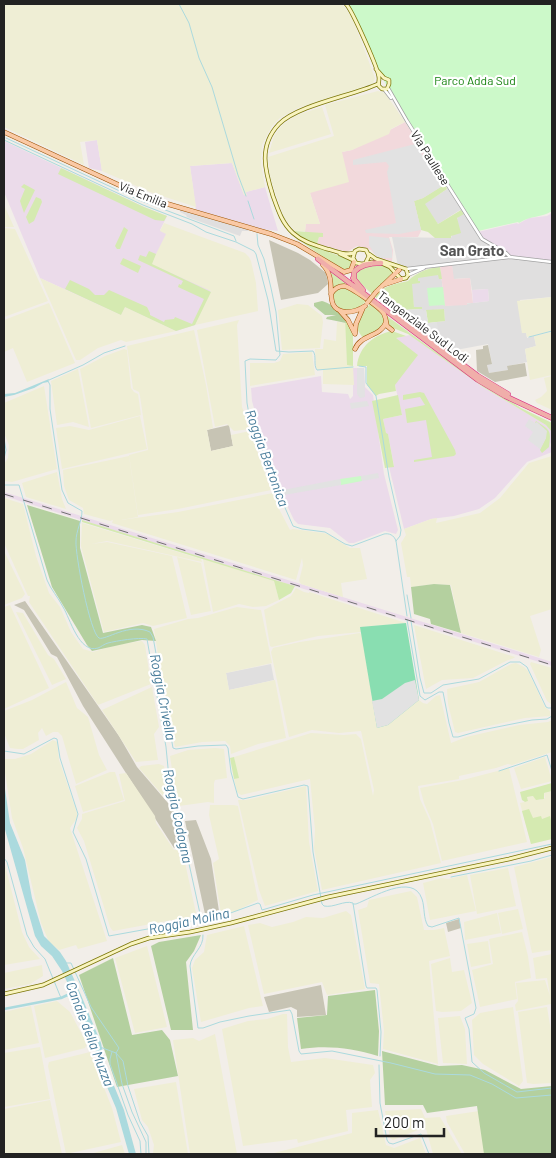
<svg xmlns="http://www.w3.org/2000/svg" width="556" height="1158" font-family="Barlow,sans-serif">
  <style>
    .residential { fill: #e0dfdf }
    .commercial { fill: #f2d9dc }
    .industrial { fill: #ebdbea }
    .construction { fill: #c7c4b4 }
    .farmland { fill: #efeed5 }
    .grass { fill: #d5eab1 }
    .forest { fill: #b4d09f }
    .park { fill: #ccf9c9 }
    .pitch { fill: #89deb1 }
    .parking { fill: #e2e2e2 }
    .water { fill: #abdade }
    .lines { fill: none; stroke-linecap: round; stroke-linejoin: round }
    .stream { stroke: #abdade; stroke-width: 1 }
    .canal { stroke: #abdade; stroke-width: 2.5 }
    .tertiary-casing { stroke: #a3a3a3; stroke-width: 4 }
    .secondary-casing { stroke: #7b7607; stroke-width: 4.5 }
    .primary-casing { stroke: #9d5303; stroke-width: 5 }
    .trunk-casing { stroke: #d92d81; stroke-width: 5.5 }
    .tertiary { stroke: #fff; stroke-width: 2.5 }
    .secondary { stroke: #f9f4c0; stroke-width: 3 }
    .primary { stroke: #fac9a5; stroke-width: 4 }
    .trunk { stroke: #f0aeaa; stroke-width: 4.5 }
    .rail { stroke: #707070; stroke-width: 1; stroke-dasharray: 10 10; stroke-linecap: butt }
    .primary-bridge-casing { stroke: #9d5303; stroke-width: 5; stroke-linecap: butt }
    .primary-bridge { stroke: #fac9a5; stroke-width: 4 }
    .labels { text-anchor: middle; stroke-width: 4.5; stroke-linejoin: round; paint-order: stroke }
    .park-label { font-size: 12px; fill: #15820e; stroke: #fff }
    .street-label { font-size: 12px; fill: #222; stroke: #fff }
    .water-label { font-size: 14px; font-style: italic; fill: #467b99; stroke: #fff }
    .quarter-label { font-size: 15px; font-weight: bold; fill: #555; stroke: #fff }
  </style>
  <rect width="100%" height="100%" fill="#f2eee9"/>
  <path class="residential" d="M449,188l33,51 70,23v35l-32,3 2,33 4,-1 1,6 7,-2 2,10 -11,3 2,13 -19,4v4l-19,3 -2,-9 5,-1 -4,-19 -32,6 -5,3 -25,-20 11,-2v-9l8,-1 -1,-12 -21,2 -9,-4 -3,-23 3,-7 27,-3 4,32 44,-5 -1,-12 -16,1 -2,-12 -17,1 -1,-14 -23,3 -7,-2 -15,1 -9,-1 -6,-29 59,1 9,-28 -22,14 -14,-20z
    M180,209l69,20 -1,2h-6l-2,5 -53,-19 -1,-2 -6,-3z
    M271,664l3,16 -45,10 -3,-17z"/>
  <path class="commercial" d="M405,122l40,62 -22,14 -9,3 7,30 -3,6h-29l4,13 -1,12 -15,-5 -6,-7 -14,-4 -10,6 -30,-8 2,-7 -14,-5 1,-9 14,1 -10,-31 32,-41 10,-2z
    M452,265l2,14 16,-1 3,25h-6v2l-22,1 -5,-39z"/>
  <path class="industrial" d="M97,140l5,31 -13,-3 -4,-26z
    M4,141l140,66 23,9 -7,14 6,3 45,59 -16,33 -19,6 -51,-24 -4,8 -81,-37 -36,-86z
    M232,163l12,32 2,-3 19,-5 13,44 -24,-3 -12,-5 -46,-13 -6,-44z
    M552,213v49l-42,-6 -26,-16 -6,-8 39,-9 1,1 11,-6 18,-2z
    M488,289l1,12 -16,2 -1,-13z
    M410,335l73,52 65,39 4,6v7l-2,6 2,7 -25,10 -32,36 -16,11 -25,7 -23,3 -27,10 -14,-58 -1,-4 5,-1 -6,-32h-2l-3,-15 19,-4 -7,-30 1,-47z
    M353,368h11l1,19 8,8 11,79 14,56 -2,4 -11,-3 -31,12h-5l-19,-15 -32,-4 -4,-4 -13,-27 -26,-73 1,-5 -4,-14 -1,-13 70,-12 1,16 26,2 2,5 3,-3z
    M4,492l548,170v4l-548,-170z"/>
  <path class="construction" d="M269,240l29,13 12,7 16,13 2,11 -10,9 -37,7z
    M488,345l4,19 -5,1 2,8 19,-3 -1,-4 18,-3 2,13 -32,6 -18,-11 -1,-21 7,-1v-3z
    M229,425l4,21 -22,5 -4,-21z
    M25,601l94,135 18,31 37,43 9,37 -9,1 -91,-142 -26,-49 -6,-3 -27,-44 -10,-5z
    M196,820l15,39 8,52 -14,3 -20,-93z
    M459,919l2,9 -13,4 -2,-9z
    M321,985l5,30 -29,2v-7l-6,-3 -22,5 -5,-15z"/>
  <path class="farmland" d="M4,4h338l10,13 23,61 -2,5 -15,6 -60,19 -18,10 -8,8 -10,19 -1,19 4,23 -19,5 1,4 -3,-1 -12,-32 -42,3 6,41 -46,-15 -48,-21 -5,-31 -17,2 4,23 -80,-38z
    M378,91l7,2 20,29 -14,7 -2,5 -37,16 -10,2 7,30 -39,11 10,31h-14l-1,7h-10l-10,-12 -4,-10 -11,-32 -2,-20 66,-21 -9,-31z
    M322,107l9,27 -62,19 5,-17 8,-11 15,-10z
    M4,205l10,22h-10z
    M164,223l81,30 4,4 2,4 5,22 2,28 -63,14 16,-34 -60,-27 15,-30 -6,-3z
    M4,228l11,1 33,72 -44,16z
    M40,278l81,37 4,-8 51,24 -50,11 -5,-2 -23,8 -18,12h-4z
    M552,297v34l-25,6 -1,-4h-4l-5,-32z
    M49,303l26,60 -48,19 -14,-34 -9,4v-32z
    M297,304l11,1 14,11 1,6 -3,26 -38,2 -4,-40z
    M239,320l-2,5 5,82 8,22 -16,2 -7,-7 -12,3 -18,-97z
    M337,322l9,1 1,41 6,2 1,19 -31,-1v-15l-5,1 -2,-3 -1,-18h8l1,-10 12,2z
    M194,330l12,55 7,43 -6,2 4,21 22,-5 -2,-11 19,-4 21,59 -93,19 -40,6 -9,-60 19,-5 -8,-54 -1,-4 -6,-3 -6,-43z
    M552,332v43l-22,5 -5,-31 11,-3 -2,-10z
    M124,349l3,1 4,38 3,4 4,2 3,21 -50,13 -11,-59 25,-13z
    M312,352l3,23 -65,11v-23h24l6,-2 3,-7z
    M78,369l11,58 -16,-5 -16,3 -6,-44z
    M552,376v34l-15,-7 -2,-3 6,-3 6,-6 -3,-13z
    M44,386l13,83 -45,13 -8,-1v-17l4,-6 1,-13 -5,-12v-30z
    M140,416l7,33 -85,20 -6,-41 14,-2 19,4z
    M129,456l9,61 -17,3 57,-8 95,-19 6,16 11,21 3,-1 30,4 5,1 22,14h10l7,31 -26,4 2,14 -42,-13 -2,-3 4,-16 -1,-7 -6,22 -184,-57 1,-3 -3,1 -26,-7 -1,-6 -14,-8 -5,-14 -1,-16z
    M552,456v153l-22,7 11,34 -2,7 -78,-24 -10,-48 -17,-1 -23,3 -1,-10h-3l-6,-34 5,-8 -2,-6 27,-10 6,-1 -1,5 44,-10 20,-15 29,-35z
    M57,472l5,27 4,10 -40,-12 -4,-14z
    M4,498l19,6 13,52 13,37 11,14 11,25 12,17 10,3 23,-7 26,-4 3,4 6,39 -53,21 -69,-103 1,-6h-2l-24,-53z
    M82,523l119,36 1,3 -95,-21 -16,3 16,-2 65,14 15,62 -34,8 -10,-3 -39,9 -23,-86z
    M4,551l21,43 -3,4 -18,7z
    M177,557l24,6 10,48 -20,4z
    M203,559l71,22 5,19 -13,6 -13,1 -14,-3 -26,8z
    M296,588l8,4 5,1v-1l97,31 -45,4v5l-43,4 -46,11 -2,-1 -6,-36 27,-14z
    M10,605l39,83 -45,21v-102z
    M237,607l24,3 11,53 -46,10 3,17 46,-10 11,58 -28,6 -27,10 -1,-8 -5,-5 -23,1 -27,5 -13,-66 -8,-52 34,-10 10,-1z
    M16,612l7,1 25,42 6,4 12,20 -14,6z
    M414,625l101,32 -1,1 -8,3 -33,17 -31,2 -16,9z
    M360,633l2,2 15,93 11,-3 31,-25 4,3 4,1 9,-8 4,-1 11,48 15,-6 53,-12 29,-3 4,-2v32l-40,13 -4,-1 -12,4 -37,8v3l-41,7 2,13 10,22 11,42 -119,27 -8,-42 1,-18 -5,-51 -69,16 -4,-3 -3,-13 4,-2 -4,-20 77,-24 33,2 12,-1 5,5 12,57 1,-6 -13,-59 -22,2 -27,-3 -23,7 -18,-85 2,-4 27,-6z
    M531,662l21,6 -1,36 -4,-3 -17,-37z
    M516,663l8,4 4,4 17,36 5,4v5l-25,2 -67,15 -3,-1 -7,-28 -1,-15 32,-7 32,-18z
    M66,682l11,26 11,9 11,38 8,15 -31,14 -14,-48 -4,-4h-5l-7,4 -4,-8 -4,5 1,7 -16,9h-5l-8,-1 -6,-15v-22l28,-11z
    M152,687l7,40 -5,7 4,26 -22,2 -34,-52z
    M53,740l4,2 2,18 18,53v5l-7,10 37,113 -29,8 -2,-4 -17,5 -10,-8 -8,-19 -18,-75 -11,-30 -8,-52v-7h11l16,-5z
    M215,748l9,1 3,29 -12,2 -1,3v20l-6,-1 -29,4 -3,-9 -6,-41 18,-6z
    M545,757l7,24 -31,8 -7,-21z
    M159,764l5,2 7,39 -32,-37 2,-2z
    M509,768l18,74 -85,19 -9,-37 -9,-21 -4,-15 43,-8z
    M110,772h5l9,28 -41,12 -8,-26z
    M126,773l29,43 1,7 18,27 8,-1 14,64 -2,3 -81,15 -3,-4 -26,-86 -7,-13 5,-9v-5l43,-13 -6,-27z
    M306,786l3,56 9,49 -53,15 -6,-16 -21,-90h8z
    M552,791v48l-21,5 -11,-41 8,-2 -1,-4 7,-1 5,4 6,-2 -1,-5z
    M210,805h24l4,1 20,94 -22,11 -15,3 -8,-51 6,-4 -10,-44z
    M552,857v93l-20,3 -18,-86z
    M4,861l18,71 7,15 11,12 -36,6z
    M508,868l8,38 -39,8 -7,-39z
    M467,875l9,36 -46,9 -7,-37 19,-5 6,1z
    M411,891l6,6 7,33h10l10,-2 6,28 -21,5 9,103 -55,-15 1,-18 -5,-47 -9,-1 -12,-73 9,-3 2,-7z
    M518,909l5,20 -21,5 -4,-21z
    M346,911l5,4 14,74 -38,6 -5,-13 -58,12 -16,-69 12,-2 12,4 21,-5 13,-5 17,1z
    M497,913l4,20 -36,7 -1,-18z
    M244,926l19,80 -14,2 -48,14 -9,-54 3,-8 9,-8 3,-17z
    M522,932l6,24 3,22 -16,4 2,17 -37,8 -8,-37 21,-6 -4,-25z
    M488,941l3,22 -20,4 -4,-23z
    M147,946l20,81 -32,6 -20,-75z
    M552,954v55l-1,-5 -35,7 -1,-6 3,-4 -2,-18 29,-3 5,16 -3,-18 -11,1 -3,-21z
    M450,958l2,14 12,-2 8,33 -11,8 -19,1 -6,-1 -5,-47z
    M42,965l1,11 -13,8 -26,5v-16z
    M57,1001l13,11 17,32 -2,4 -40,10 -11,-52z
    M31,1006l8,37 -35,7v-38z
    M513,1007l10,74 -4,5 -36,-22 -9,-9 -2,-35 8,-7z
    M547,1007l5,30v46l-19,1 -6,-1 -9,-71z
    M283,1014h4l1,33 3,15 34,-4 48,7 2,8 -5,7 2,27 -26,3 2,21 -50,12 -1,-4 -54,7 -21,-117 26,-8 19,-2z
    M460,1016l5,13 2,35 -24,-1 -5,-45z
    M215,1034l22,120h-47l-17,-114 20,-2 6,3z
    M40,1047l10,52 -46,8v-54z
    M90,1052l22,56 9,34 -55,12 -18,-88 1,-4z
    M176,1082l12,72h-35l1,-9 -6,-18 -6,-7 -8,-31z
    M50,1100l12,54h-58v-45z
    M421,1109l4,9 15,-1 22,37h-29l-7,-25 -8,1 -25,10 -3,-2 -5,-27z
    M378,1110l8,35 8,3 26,-10 6,16h-156l82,-21v-20z
    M479,1111l7,43h-21l-18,-32 -1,-6z
    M122,1145l3,9h-35z"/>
  <path class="grass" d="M61,168l83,39 23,9 -3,5 -9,-1 -97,-46z
    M24,184l11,6 -11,23 -4,-12 5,-12 -4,-2z
    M445,184l2,5 -22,15 13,20 23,-14 3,4 -7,4 4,15 -10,3v2h-16l-7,-6 -7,-2 -7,-29 9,-3z
    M36,197l5,2 1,3 -8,19 -5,3 -3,-7z
    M124,227l4,3 -8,19h-3l-2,-3z
    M294,231l29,2v4h-4l-2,7 -11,-4z
    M302,242l48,18 2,4 -2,5 -7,2z
    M149,251l7,3 -4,10 59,28 -16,33 -19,6 -51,-24 -4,8 -56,-26 5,-9 19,9 6,6h9l5,-5 38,17 3,6v2l14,7 1,-2 9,-1 1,-2 17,7 12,-25 -26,-12 1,-3 2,1 2,-4 -45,-21 2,-5 6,2z
    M123,258l18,8 -3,7 -18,-9z
    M375,264l15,4 2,5c-5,7 -14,13 -20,21 -15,-15 -30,-22 3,-30z
    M440,267l2,12h-3l-1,-4 -20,3v3h2v2l-8,1 2,23h8v2l-19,1 -3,3 47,35 3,5 -75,-56c11,-13 18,-12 33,-16 9,-9 20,-13 32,-14z
    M331,272l20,15 -5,-2 -14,4 1,-10z
    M341,287l9,2 16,12c-12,13 -30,14 -33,-6l2,-4z
    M370,304c24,17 15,24 -7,34 -2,-3 -4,-5 -5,-8 -3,-9 7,-20 12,-26z
    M444,309l1,12 -17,2 -2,-13z
    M387,316l42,31 92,61 31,15v9l-6,-7 -63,-38 -75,-53 -20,-8z
    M345,317l8,15v34l-6,-1z
    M392,331l14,5 -10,2 22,17 -23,30 1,6 -17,3 -3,2 -9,-11v-19h-10c2,-20 17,-31 35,-35z
    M420,392l4,1 31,57 1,4 -2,2 -40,6v-2l18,-3 -6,-37 -19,3 -2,-14 20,-4 -5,-8 -17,3v-5z
    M398,395l4,20 -19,4 3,14 2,1 6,33 -9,1 -13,-67z
    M536,421c15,10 15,9 13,26l-7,6 -2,-3 6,-12 -11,-15z
    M82,520l193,60 20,6 -4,7 -12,7 -5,-19 -192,-59z
    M234,757l5,21 -5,1 -4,-21z
    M552,783v8l-8,2v6l-8,1 -3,-4 -6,1 1,4 -3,1 -3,-2 -2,-8z
    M529,809l4,9 8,-2 1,3 8,-3 2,9v14l-21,5 -9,-33z"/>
  <path class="forest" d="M322,301c9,2 22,13 24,22 -7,-1 -12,-3 -20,-4l1,-2 9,-2h-11l-11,-9v-3z
    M27,505l53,16v27l23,85 39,-8 9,2 5,14 -14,-1 -50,11 -5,-6 -35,-58z
    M434,584l16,1 11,48 -30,-9 -1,-5 -16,-5 -3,-27z
    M201,935l-7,16 -8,11 7,68h-22l-20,-84 8,-4z
    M113,958l19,77 30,-5 8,10 8,36 -61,11 -38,-112z
    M375,990l4,41 -1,25c-26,-8 -51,-11 -77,-7l-4,-31 30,-3 1,-19z
    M382,1051l57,15 23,-1 23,5 36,19 31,-3v68h-68l-7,-48 -50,7 -4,-8h-38z"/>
  <path class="park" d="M349,4h203v207c-11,7 -21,4 -33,12l-1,-1 -40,9 -82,-130 -19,-32z
    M443,287l2,19 -2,-1 -14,1 -2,-18z
    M361,476l1,5 -21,4 -1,-6z"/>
  <path class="pitch" d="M406,623l13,77 -31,25 -11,3 -17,-101z"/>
  <path class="parking" d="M415,144l26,41v2l-18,11 -9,3 7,29 -22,4 -33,-1 -1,-3 31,-7 -9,-51 2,-6 -3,-4 -33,3v-5z
    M369,236l20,2 3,12v8h-13l-3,-2 -7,-11z
    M422,309l1,2 3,-1 2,13 9,-1 1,9 -12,2 -26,-20 2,-3z
    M357,368h7l1,29 -5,1 -3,-4z
    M367,401l2,5 -18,3 -1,-6z
    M529,419l6,4 2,-1 10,9 -1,7 -6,11 -12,-9 5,-8 -8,-6z
    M378,473l1,5 -17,3 -1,-5z
    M340,479l1,6 -57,10 -1,-5z
    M415,680l4,20 -31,25 -11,3 -5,-27 10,-2 23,-16z"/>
  <path class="water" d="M49,379l-1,3 -5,1 -9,5 -20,7 -10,2v-3l11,-1z
    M4,782l6,41 15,37 7,38 12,38 16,16 6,9 15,34 20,48 4,21 19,46 12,44h-7l-13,-46 -14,-33 -11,-41 -29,-63 -10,-15 -11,-10 -6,-10 -31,-110z"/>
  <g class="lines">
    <path class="stream" d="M179,4l10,19 10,35 13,29 26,88 8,21
      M6,138l133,62 95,36 2,5
      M4,140l139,65 49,19 14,8 30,10 18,9 2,3 12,46 8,51 13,1 24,-1c4,5 0,14 4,19l36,-3
      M248,201l6,18
      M257,234l1,11 6,14 7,29 5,24 4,43 -4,5 -26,-1 -5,2 2,42 2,11 30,80 14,32 9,3 23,3 20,12 7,2 32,-12c5,-1 10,1 12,7l11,75
      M529,337l23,-6
      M359,366l7,1v16l10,13 13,81 12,53 -1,6 -4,5
      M49,380l34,-15 21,-12 21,-7
      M48,381l2,4v24l12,81 6,13 14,8c0,10 -6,20 -6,30 -1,13 14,92 23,97 6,3 30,-16 51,-6l3,5 20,111 3,1 22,-3 28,-1 2,3 3,24 7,25 5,2 61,-14 4,1 5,66 9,52 2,2c10,2 20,-6 29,-3l13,83 1,2h9l1,2 4,42 -1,24
      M4,438l2,12 -2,9
      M4,485h15l28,95c4,10 11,17 16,27 7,11 16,47 35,41 3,-1 6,-4 10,-5 8,-2 31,-6 39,-4l19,108 4,41 8,26 23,104
      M407,595l4,23
      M407,620l13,76 5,4 14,-8h4l6,31 4,14h5l24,-7 50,-10 15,-1 5,-3
      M411,621l9,57 4,15h7l12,-8 36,-6 31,-17h10l7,5 19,40 2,1h4
      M4,751l20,3 30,-16 3,1 3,19 18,56 -5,18 13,27 23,77 116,-21 33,-12 2,1 2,6 51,-15 239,-51
      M499,771l48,-16 5,16
      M4,858l3,4 20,73 7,12 11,12 16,39
      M451,877l80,-16 21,-6
      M353,904h3c16,-6 57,-32 66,-5 3,9 1,19 6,27l4,1 27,-9 17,90 -2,6 -9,4 4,11 3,33 12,11 33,19 35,-4
      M203,935c1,13 -12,19 -13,31l8,62h5l17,-6 29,-6 41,-6 2,4 7,37 2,3 31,-3 59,12 44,11 35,1 22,9 24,14 36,-3
      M65,963h6l20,44 28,41 -3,5 6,31 10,28 14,30v12
      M100,1047l16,6 7,8 5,25 12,36 8,14 1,18
      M112,1052l-2,7v5l18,51 12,26 1,13
      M379,1065l1,38 7,37 2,3 4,1 28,-10 8,20"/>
    <path class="canal" d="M4,1009l57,-11 13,-6"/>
    <g class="tertiary-casing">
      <path id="tertiary" d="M388,88l19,33 75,118 24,14 4,4
        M384,89l7,9
        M406,269l104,-12 42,5
        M408,275l16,-7"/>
    </g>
    <g class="secondary-casing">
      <path id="secondary" d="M346,4c6,6 34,68 33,75 0,3 -1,5 0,7l3,3h5l2,-5v-4l-5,-2 -8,-9
        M353,253c-8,3 -17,-2 -26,-4 -12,-4 -24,-7 -34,-16 -11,-10 -15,-23 -20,-37 -8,-25 -15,-50 6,-72 19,-19 72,-28 99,-40
        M340,254l13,6
        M369,254l7,5 30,10 2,6 -2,3 -5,1 -11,-12 -9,-4
        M366,262l3,-6 -3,-6 -7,-1 -4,2 -2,7 3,5 6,1 10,-2
        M4,994l39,-9 88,-41 18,-6 41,-6 41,-9 97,-26 181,-38 43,-11"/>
    </g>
    <g class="primary-casing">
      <path id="primary" d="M4,132l143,66 124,36 26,10 47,28 7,-2 3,-8
        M323,265c17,17 -3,44 23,47 7,0 13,-2 19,-6
        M383,285l18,-6
        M376,292l23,-22
        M331,294c3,-5 7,-8 13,-8 7,1 37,22 40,28 2,4 2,8 3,12l5,4
        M340,311l8,9 6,12
        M355,334l1,-10 7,-16
        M355,349c6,-15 26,-12 31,-27"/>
    </g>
    <g class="trunk-casing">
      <path id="trunk" d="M318,259l160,121 27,16 47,22
        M353,278l10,12
        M354,280v-8c7,-8 17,-9 27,-9
        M394,313l84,63 30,18"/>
    </g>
    <use href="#tertiary" class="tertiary"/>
    <use href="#secondary" class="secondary"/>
    <use href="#primary" class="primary"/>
    <use href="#trunk" class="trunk"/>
    <path class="rail" d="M4,494l548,171"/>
    <g class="primary-bridge-casing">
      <path id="primary-bridge" d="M367,303l9,-11"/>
    </g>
    <use href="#primary-bridge" class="primary-bridge"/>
  </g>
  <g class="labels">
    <g class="park-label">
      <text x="475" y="85">Parco Adda Sud</text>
    </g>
    <g class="street-label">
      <text transform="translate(430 158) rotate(58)" y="4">Via Paullese</text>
      <text transform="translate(143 195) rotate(22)" y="4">Via Emilia</text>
      <text transform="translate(423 327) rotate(37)" y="4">Tangenziale Sud Lodi</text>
    </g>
    <g class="water-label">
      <text transform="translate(267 458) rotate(70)" y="5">Roggia Bertonica</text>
      <text transform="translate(163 697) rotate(79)" y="5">Roggia Crivella</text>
      <text transform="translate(178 816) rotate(78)" y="5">Roggia Codogna</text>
      <text transform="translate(189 921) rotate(-12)" y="5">Roggia Molina</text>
      <text transform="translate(90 1034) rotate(69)" y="5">Canale della Muzza</text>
    </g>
    <g class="quarter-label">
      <text x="472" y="256">San Grato</text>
    </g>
  </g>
  <rect width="556" height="1158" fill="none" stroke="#222222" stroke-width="10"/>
  <path d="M376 1128v8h68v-8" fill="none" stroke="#222222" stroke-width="2.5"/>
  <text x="384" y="1128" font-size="15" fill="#222222" stroke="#ffffff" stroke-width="4" paint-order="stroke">200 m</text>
</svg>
